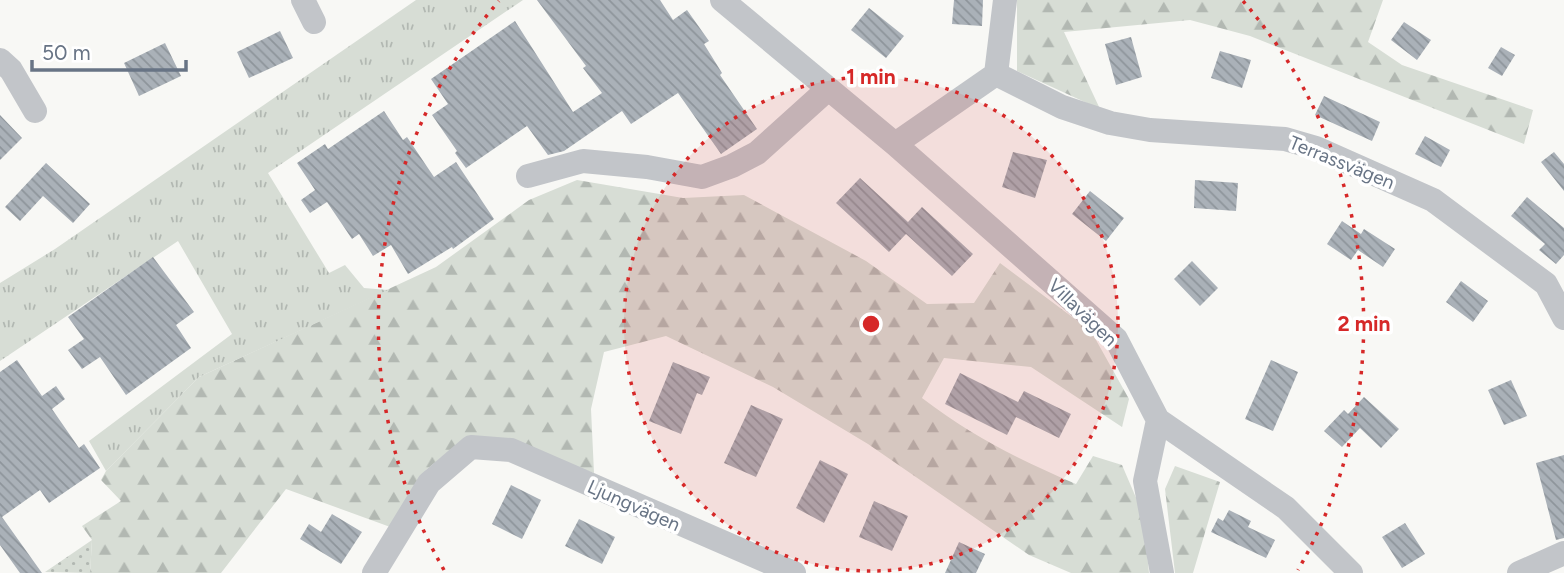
<svg xmlns="http://www.w3.org/2000/svg" width="1564" height="573" font-family="Figtree,sans-serif">
  <style>
    .grass { fill: url(#grass-dots) }
    .forest { fill: url(#forest-firs) }
    .park { fill: url(#park-tufts) }
    .building { fill: url(#building-back-hatch) }
    .lines { fill: none; stroke-linecap: round; stroke-linejoin: round }
    .minor { stroke: #c2c5c9; stroke-width: 24 }
    .ring { fill: none; stroke: #d62828; stroke-width: 3.5; stroke-dasharray: 3.5 7 }
    .labels { text-anchor: middle; stroke-width: 7; stroke-linejoin: round; paint-order: stroke }
    .street-label { font-size: 19px; fill: #687485; stroke: #fff }
    .centre { fill: #d62828; stroke: #fff; stroke-width: 3.5 }
    .ring-label { font-size: 21px; text-anchor: middle; font-weight: bold; fill: #d62828; stroke: #fff; stroke-width: 7; stroke-linejoin: round; paint-order: stroke }
  </style>
  <defs>
    <pattern id="grass-dots" width="8" height="8" patternUnits="userSpaceOnUse" patternTransform="scale(1.75)"><rect width="8" height="8" fill="#d7ddd5"/><path d="M2 2h.1M6 6h.1" fill="none" stroke="#b2b8b2" stroke-width="1.8" stroke-linecap="round"/></pattern>
    <pattern id="forest-firs" width="22" height="20" patternUnits="userSpaceOnUse" patternTransform="scale(1.75)"><rect width="22" height="20" fill="#d7ddd5"/><path d="M5 1l3.5 6h-7zM16 11l3.5 6h-7z" fill="#b2b8b2"/></pattern>
    <pattern id="park-tufts" width="24" height="20" patternUnits="userSpaceOnUse" patternTransform="scale(1.75)"><rect width="24" height="20" fill="#d7ddd5"/><path d="M3 7l-1-3M5 7V3M7 7l1-3M15 17l-1-3M17 17v-4M19 17l1-3" fill="none" stroke="#b2b8b2"/></pattern>
    <pattern id="building-back-hatch" width="6" height="6" patternUnits="userSpaceOnUse" patternTransform="scale(1.75)"><rect width="6" height="6" fill="#aab1b8"/><path d="M-1 5l2 2M0 0l6 6M5-1l2 2" fill="none" stroke="#8e959b"/></pattern>
  </defs>
  <rect width="100%" height="100%" fill="#f8f8f5"/>
  <path class="grass" d="M92,540l-2,33 -45,-1z"/>
  <path class="forest" d="M1017,0h366l-15,42 34,23 131,45 -9,34 -274,-108 -60,-16 -126,12 36,77 -83,-38z
    M577,180l106,18 61,-3 122,66 61,43 47,-1 26,-40 91,68 38,68 -7,28 -91,-60 -87,-9 -22,40c51,39 96,61 154,86l17,-28 29,9 21,49 6,59h-78l-42,-18 -161,-111 -95,-57 -107,-51 -62,16 -13,57 3,64 -93,-32 -35,-4 -40,33 -33,58 -107,-39 -65,84h-131l2,-33 -10,-14 39,-25 -20,-21 5,-9 93,-94 237,-110 93,-67z
    M1175,466l45,16 -27,91h-18l-10,-84z"/>
  <path class="park" d="M416,0h107l-255,173 61,100 16,-8 19,23 24,2 -189,87 -93,94 -17,-30 143,-107 -54,-93 -178,120v-78l55,-34z"/>
  <path class="building" d="M537,0h123l13,20 14,-10 22,31 -5,3 18,29 -2,2 37,54 -36,25 -43,-61 -47,31 -9,-13 -58,40 -16,4 -21,-29 -61,42 -11,-15 2,-2 -25,-36 16,-11 -17,-25 84,-58 58,91 29,-19 -19,-25 3,-2z
    M954,0h29l-1,26 -30,-2z
    M869,8l35,28 -18,22 -35,-28z
    M1404,22l27,18 -14,20 -26,-20z
    M280,31l13,27 -44,20 -12,-26z
    M1131,37l11,40 -26,8 -11,-41z
    M165,43l16,33 -42,20 -15,-33z
    M1501,47l14,8 -13,21 -14,-8z
    M1220,51l31,9 -9,28 -31,-10z
    M1324,96l56,26 -8,19 -57,-26z
    M384,111l19,29 4,-3 27,40 22,-15 38,57 -41,30 -1,-2 -44,27 -17,-29 -18,11 -14,-22 -7,5 -25,-37 -17,11 -9,-13 14,-10 -18,-27 28,-19 3,5z
    M0,115l22,23 -22,22z
    M1425,136l25,14 -9,17 -26,-13z
    M1013,152l34,8 -12,38 -33,-11z
    M1554,152l10,12v27l-23,-29z
    M46,163l44,41 -17,19 -30,-27 -23,25 -15,-14z
    M860,178l48,44 14,-15 51,47 -21,22 -46,-42 -17,18 -53,-49z
    M1195,180l43,3 -2,28 -42,-3z
    M1090,191l34,27 -18,23 -34,-27z
    M1527,197l37,31v27l-8,9 -17,-14 6,-6 -34,-28z
    M1342,221l19,13 3,-5 31,20 -12,18 -25,-17 -7,10 -24,-16z
    M153,257l41,55 -18,13 15,23 -65,47 -26,-38 -18,12 -14,-19 16,-11 -16,-22z
    M1192,261l26,27 -18,18 -26,-27z
    M1461,281l27,20 -15,21 -27,-20z
    M17,360l25,36 14,-10 9,13 -13,10 27,39 5,-4 16,24 -51,35 -9,-13 -38,27 40,56h-22l-20,-28v-173z
    M1271,360l27,12 -25,59 -28,-12z
    M673,362l37,15 -8,18 -5,-2 -16,41 -32,-13z
    M960,373l58,29 6,-11 47,23 -12,24 -43,-21 -9,18 -62,-31z
    M1511,380l16,36 -23,9 -16,-35z
    M1364,397l35,32 -18,19 -21,-20 -18,19 -18,-16 20,-21 4,4z
    M751,405l32,14 -27,58 -32,-14z
    M1564,455v83l-8,2 -20,-77z
    M820,460l28,14 -24,49 -28,-15z
    M511,485l30,15 -19,39 -30,-15z
    M874,501l34,15 -16,35 -33,-14z
    M1229,510l22,11 -3,6 27,13 -9,18 -55,-26 7,-14 5,3z
    M332,514l30,18 -21,32 -41,-25 9,-15 12,8z
    M579,519l36,18 -13,27 -37,-18z
    M1405,523l20,31 -23,14 -20,-31z
    M959,542l26,12 -9,19h-31z"/>
  <g class="lines">
    <path class="minor" d="M303,0l11,22
      M722,0l173,144 221,195 42,81 128,88 65,65
      M0,60l11,10 24,41
      M996,74l66,33 48,16 40,7 135,9 31,9 117,52 113,84 18,34
      M895,144l101,-70 9,-74
      M528,176l55,-15 64,6 55,10 30,-11 25,-13 71,-64
      M1158,420l-13,61 17,92
      M374,573l55,-90 42,-36 40,3 283,123
      M1519,573l45,-20"/>
  </g>
  <circle cx="871" cy="324" r="247" fill="#d62828" fill-opacity=".12"/>
  <g class="ring">
    <circle cx="871" cy="324" r="247"/>
    <path d="M444 570A493 493 0 0 1 499 1M1243 1A493 493 0 0 1 1298 570"/>
  </g>
  <g class="labels">
    <g class="street-label">
      <text transform="translate(1342 162) rotate(22)" y="7">Terrassvägen</text>
      <text transform="translate(1083 312) rotate(44)" y="7">Villavägen</text>
      <text transform="translate(634 505) rotate(24)" y="7">Ljungvägen</text>
    </g>
  </g>
  <circle cx="871" cy="324" r="10" class="centre"/>
  <g class="ring-label">
    <text x="871" y="84">1 min</text>
    <text x="1364" y="331">2 min</text>
  </g>
  <path d="M32 60v10h154v-10" fill="none" stroke="#687485" stroke-width="3.5"/>
  <text x="42" y="60" font-size="21" fill="#687485" stroke="#ffffff" stroke-width="5" paint-order="stroke">50 m</text>
</svg>
